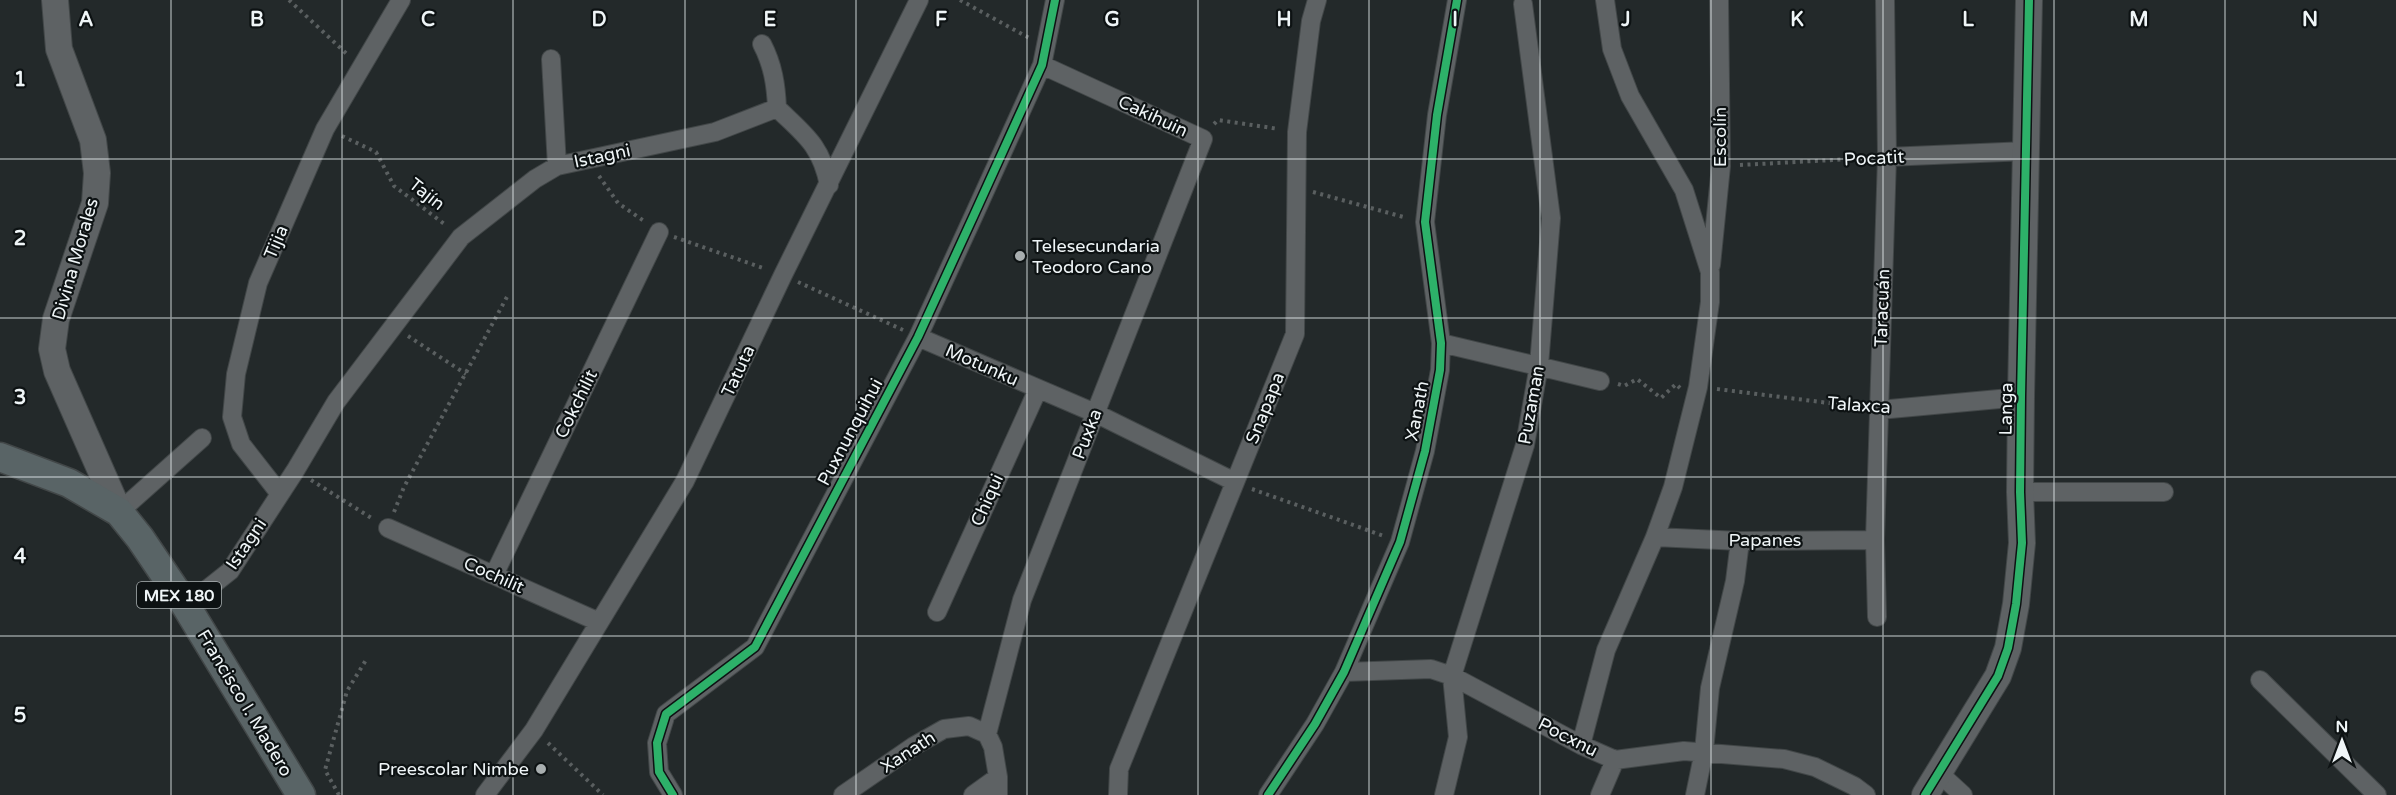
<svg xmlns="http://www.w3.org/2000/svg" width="2396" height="795" font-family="'Varela Round',sans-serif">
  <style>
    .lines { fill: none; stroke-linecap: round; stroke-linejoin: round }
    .street-casing { stroke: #424748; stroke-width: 20 }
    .secondary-casing { stroke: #424748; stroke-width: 28 }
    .primary-casing { stroke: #424748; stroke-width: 31 }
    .path { stroke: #5a5f60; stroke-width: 4; stroke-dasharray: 3 4.5; stroke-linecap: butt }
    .street { stroke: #5e6264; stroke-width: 18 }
    .secondary { stroke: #5e6264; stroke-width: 26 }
    .primary { stroke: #596466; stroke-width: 28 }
    .cycleway-casing { stroke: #0d1213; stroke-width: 11 }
    .cycleway { stroke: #2db169; stroke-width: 8 }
    .grid { fill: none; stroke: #eff5f7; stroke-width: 1.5; stroke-opacity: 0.55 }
    .poi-dot { fill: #a8aeaf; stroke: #0d1213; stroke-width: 2 }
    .labels { text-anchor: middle; stroke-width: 4.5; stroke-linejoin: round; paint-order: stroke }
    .shield { fill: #0d1213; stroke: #abb1b3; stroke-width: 1.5 }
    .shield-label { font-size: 16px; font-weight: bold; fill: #eff5f7 }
    .street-label { font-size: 18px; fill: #eff5f7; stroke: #0d1213 }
    .poi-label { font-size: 18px; fill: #eff5f7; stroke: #0d1213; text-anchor: start }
    .grid-label { font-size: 20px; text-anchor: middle; font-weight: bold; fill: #eff5f7; stroke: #0d1213; stroke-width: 4.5; stroke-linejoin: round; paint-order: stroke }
  </style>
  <rect width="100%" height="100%" fill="#23292a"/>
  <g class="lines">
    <g class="street-casing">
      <path id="street" d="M762,44c11,21 14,41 15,64
        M551,59l6,107
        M777,108c28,27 44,37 52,77
        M1887,157l140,-6
        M1711,265l10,-99 -2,-166
        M918,337l177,76 140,69
        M1441,343l159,38
        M1879,410l142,-13
        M2020,492h144
        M280,494l-39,-50 -9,-27 4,-43 22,-91 67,-154 76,-129
        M119,512l83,-74
        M388,528l211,94
        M1655,537l85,4 135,-1
        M494,575l165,-343
        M186,606l44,-35 65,-100 41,-69 125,-165 74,-58 22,-13 158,-34 62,-24
        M937,612l101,-223
        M1877,617l-2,-77 12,-383 -2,-157
        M1344,672l87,-3 21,7 129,69 34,15 69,-9 100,8 31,8 39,19 12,9
        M2260,680l117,115
        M987,734l35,-134 181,-461 -161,-74
        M1581,745l25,-95 49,-113 18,-50 25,-100 12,-85v-30l-26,-82 -54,-94 -18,-47 -7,-49
        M1939,773l24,22
        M485,795l49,-65 151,-249 98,-206 136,-275
        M673,795l-14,-23 -2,-29 9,-29 89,-67 163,-310 56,-122 68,-150 13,-65
        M843,795l71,-49 30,-17 25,-3 18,8 6,13 5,30v18
        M973,795l25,-18
        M1118,795l1,-26 176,-435 2,-202 14,-111 6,-21
        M1268,795l47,-71 29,-52 56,-130 25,-91 15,-81 1,-27 -16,-121 12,-107 20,-115
        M1444,795l14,-58 -6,-61 73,-231 14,-80 12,-147 -28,-214
        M1600,795l15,-35
        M1695,795l9,-44 6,-63 25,-107 5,-40"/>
    </g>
    <g class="secondary-casing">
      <path id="secondary" d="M55,0l4,49 34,91 4,33 -2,30 -39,116 -4,30 5,22 62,141
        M1925,795l73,-119 10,-28 8,-44 6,-61 -2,-51 1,-95 8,-397"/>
    </g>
    <g class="primary-casing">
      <path id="primary" d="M0,457l69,26 50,29 21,26 46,68 115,189"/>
    </g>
    <path class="path" d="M289,0l60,56
      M960,0l71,39
      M1214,124l4,-4 61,9
      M342,136l34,16 18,34 53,40
      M1740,165l130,-7
      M599,176l19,27 26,18
      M1313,192l94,26
      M674,237l92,32
      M798,282l105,48
      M408,336l58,38
      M1618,384l6,2 13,-7 24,19 15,-14 4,4
      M1717,389l144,18
      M311,480l62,39
      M1252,489l132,47
      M394,512l10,-25 104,-192
      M548,743l55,52
      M339,795l-14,-25 22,-79 19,-31"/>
    <use href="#street" class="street"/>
    <use href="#secondary" class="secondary"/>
    <use href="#primary" class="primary"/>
    <g class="cycleway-casing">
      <path id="cycleway" d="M673,795l-14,-23 -2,-29 9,-29 89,-67 163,-310 56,-122 68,-150 13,-65
        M1268,795l47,-71 29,-52 56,-130 25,-91 15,-81 1,-27 -16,-121 12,-107 20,-115
        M1925,795l73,-119 10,-28 8,-44 6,-61 -2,-51 1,-95 8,-397"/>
    </g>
    <use href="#cycleway" class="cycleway"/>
  </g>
  <path class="grid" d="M171,0v795M342,0v795M513,0v795M685,0v795M856,0v795M1027,0v795M1198,0v795M1369,0v795M1540,0v795M1711,0v795M1883,0v795M2054,0v795M2225,0v795M0,159h2396M0,318h2396M0,477h2396M0,636h2396"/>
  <g class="poi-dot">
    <circle cx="1020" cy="256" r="6"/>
    <circle cx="541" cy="769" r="6"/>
  </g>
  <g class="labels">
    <rect class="shield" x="137" y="582" width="84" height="26" rx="4.5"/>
    <g class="shield-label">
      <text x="179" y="601">MEX 180</text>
    </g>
    <g class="street-label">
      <text transform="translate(1153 116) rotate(25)" y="6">Cakihuin</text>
      <text transform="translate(1720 137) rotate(-90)" y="6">Escolín</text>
      <text transform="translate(602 156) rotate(-12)" y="6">Istagni</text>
      <text transform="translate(1874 158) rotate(-3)" y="6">Pocatit</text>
      <text transform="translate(427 194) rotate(38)" y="6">Tajín</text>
      <text transform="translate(276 242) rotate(-67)" y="6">Tijia</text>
      <text transform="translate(75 259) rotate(-74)" y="6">Divina Morales</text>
      <text transform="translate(1882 308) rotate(-88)" y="6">Taracuán</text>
      <text transform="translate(982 365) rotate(24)" y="6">Motunku</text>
      <text transform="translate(738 371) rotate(-65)" y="6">Tatuta</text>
      <text transform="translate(576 404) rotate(-64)" y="6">Cokchilit</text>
      <text transform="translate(1531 405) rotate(-80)" y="6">Puzaman</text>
      <text transform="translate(1859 405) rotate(4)" y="6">Talaxca</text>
      <text transform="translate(1265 408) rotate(-68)" y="6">Snapapa</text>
      <text transform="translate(2006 409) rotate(-89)" y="6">Langa</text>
      <text transform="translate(1417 411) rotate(-79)" y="6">Xanath</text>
      <text transform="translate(850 432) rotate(-62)" y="6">Puxnunquihui</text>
      <text transform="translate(1087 434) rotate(-69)" y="6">Puxka</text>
      <text transform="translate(987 500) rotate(-66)" y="6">Chiqui</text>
      <text x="1765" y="546">Papanes</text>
      <text transform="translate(246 544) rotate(-56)" y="6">Istagni</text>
      <text transform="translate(494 575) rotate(24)" y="6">Cochilit</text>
      <text transform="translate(245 703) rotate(59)" y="6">Francisco I. Madero</text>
      <text transform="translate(1568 737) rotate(27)" y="6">Pocxnu</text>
      <text transform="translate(908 752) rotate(-33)" y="6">Xanath</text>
    </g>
    <g class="poi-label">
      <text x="1032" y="252">Telesecundaria<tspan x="1032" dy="21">Teodoro Cano</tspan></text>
      <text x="529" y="775" text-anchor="end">Preescolar Nimbe</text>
    </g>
  </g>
  <g class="grid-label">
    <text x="86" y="26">A</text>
    <text x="257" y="26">B</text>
    <text x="428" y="26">C</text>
    <text x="599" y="26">D</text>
    <text x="770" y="26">E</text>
    <text x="941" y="26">F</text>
    <text x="1112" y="26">G</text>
    <text x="1284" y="26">H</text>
    <text x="1455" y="26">I</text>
    <text x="1626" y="26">J</text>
    <text x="1797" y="26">K</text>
    <text x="1968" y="26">L</text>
    <text x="2139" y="26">M</text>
    <text x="2310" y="26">N</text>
    <text x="20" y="86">1</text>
    <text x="20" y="245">2</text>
    <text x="20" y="404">3</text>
    <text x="20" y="563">4</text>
    <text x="20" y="722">5</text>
  </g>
  <g transform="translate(2342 741)" stroke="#0d1213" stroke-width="4.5" paint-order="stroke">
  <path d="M0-4.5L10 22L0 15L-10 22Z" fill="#eff5f7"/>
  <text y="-9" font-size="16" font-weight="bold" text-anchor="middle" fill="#eff5f7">N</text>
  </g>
</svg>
